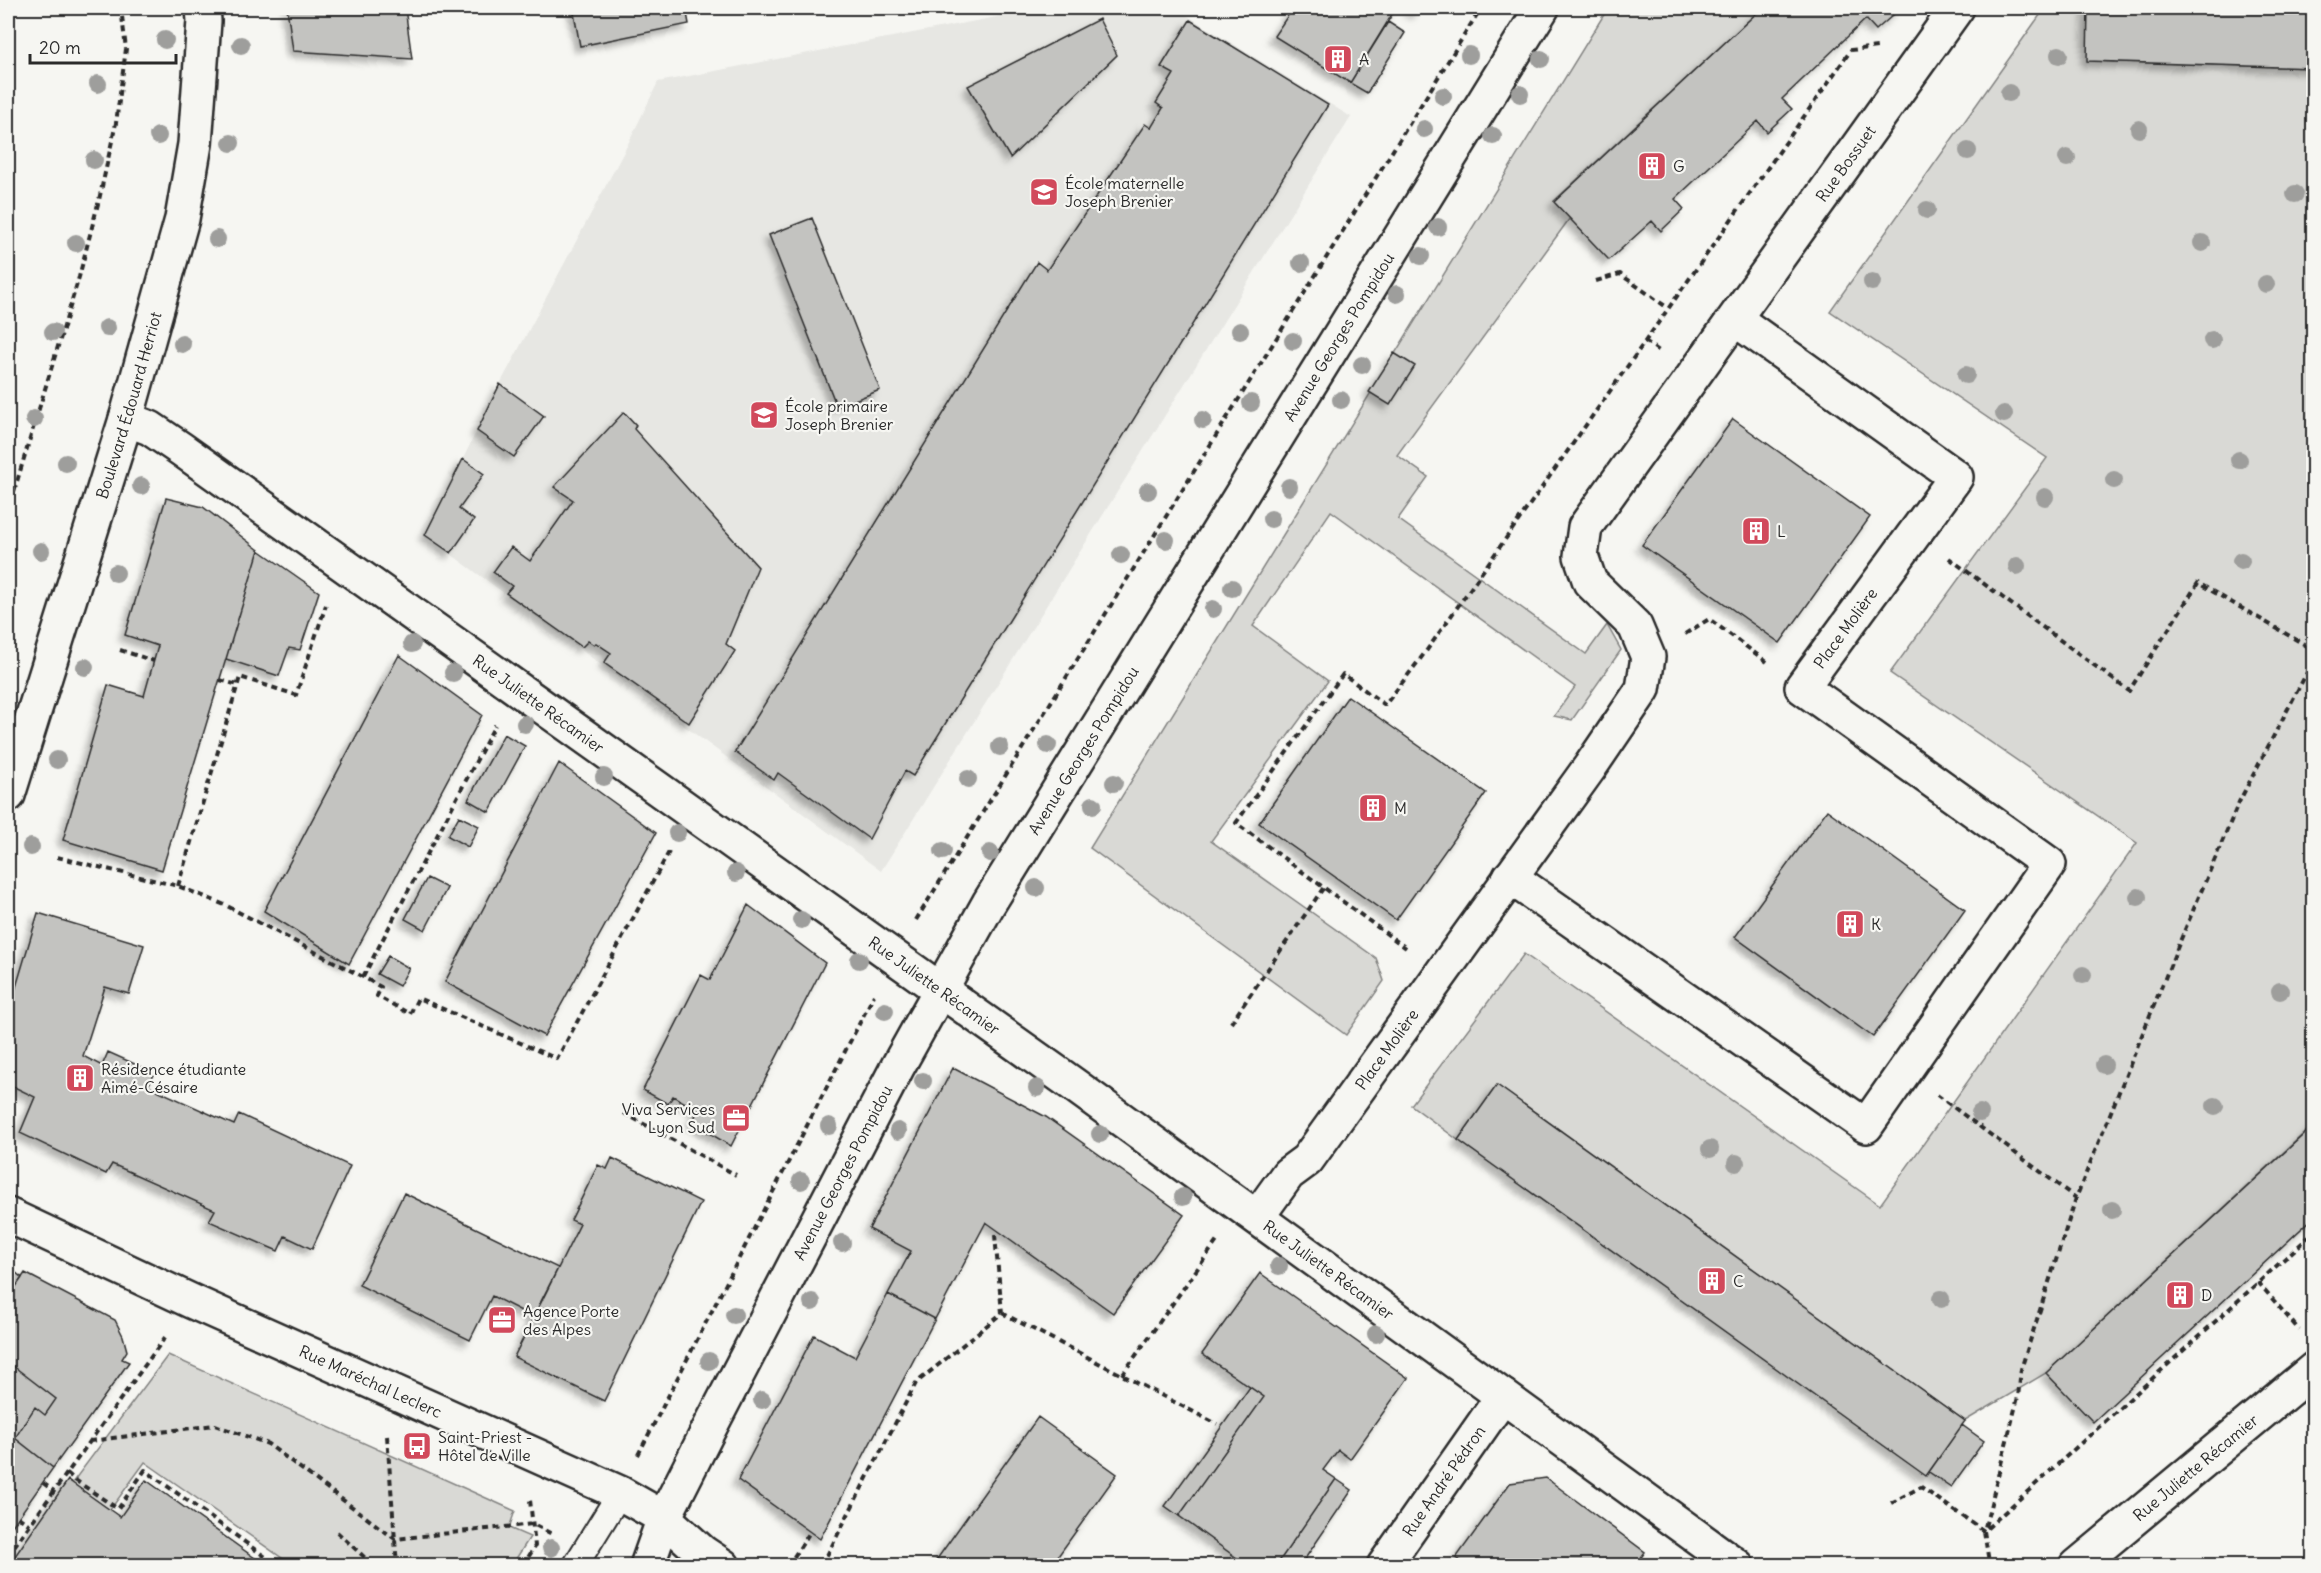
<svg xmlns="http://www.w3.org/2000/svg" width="2321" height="1573" font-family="Delius,sans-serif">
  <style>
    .built { fill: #e7e7e3 }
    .green { fill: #d9d9d5; stroke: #828280; stroke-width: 1.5 }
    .building { fill: #c3c3c0; stroke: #2b2b2b; stroke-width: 1.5; filter: url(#shadow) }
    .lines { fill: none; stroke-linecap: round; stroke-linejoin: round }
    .lane-casing { stroke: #2b2b2b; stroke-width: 28 }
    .street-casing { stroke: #2b2b2b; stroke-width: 38 }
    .secondary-casing { stroke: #2b2b2b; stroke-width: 38 }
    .path { stroke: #2b2b2b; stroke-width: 4; stroke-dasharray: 6 4.5; stroke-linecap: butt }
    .lane { stroke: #f6f6f2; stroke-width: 24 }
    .street { stroke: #f6f6f2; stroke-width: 33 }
    .secondary { stroke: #f6f6f2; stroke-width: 33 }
    .tree { fill: #9e9e9c }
    .labels { text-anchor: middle; stroke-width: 4.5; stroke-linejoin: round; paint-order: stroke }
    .poi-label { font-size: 16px; fill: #2b2b2b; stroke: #f6f6f2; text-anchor: start }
    .street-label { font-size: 16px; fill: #2b2b2b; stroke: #f6f6f2 }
  </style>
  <defs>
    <filter id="shadow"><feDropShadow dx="-5.5" dy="5.5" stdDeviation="3" flood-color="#0004"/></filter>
  </defs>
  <rect width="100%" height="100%" fill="#f6f6f2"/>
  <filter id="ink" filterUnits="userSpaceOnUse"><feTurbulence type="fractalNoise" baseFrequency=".0167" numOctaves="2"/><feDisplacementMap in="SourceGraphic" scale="12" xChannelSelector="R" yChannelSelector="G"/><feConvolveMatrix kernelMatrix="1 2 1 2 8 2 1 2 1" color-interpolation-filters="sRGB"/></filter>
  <g filter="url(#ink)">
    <path class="built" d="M1043,8h132l176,109 -470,754 -456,-336 75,-151 127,-238 31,-64z"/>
    <path class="green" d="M1608,8h154l-208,193 16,17 -173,237 31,22 -30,42 188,135 21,-29 14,25 -49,70 -18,-4 21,-29 -244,-176 -78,115 75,55 -117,160 165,117 8,23 -38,54 -256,-187z
      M2045,8h43v53l225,7v1057l-267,248 -81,48 -468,-336 -39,55 -47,-35 113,-151 356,251 257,-362 -247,-170 157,-215 -217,-147z
      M168,1355l347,156 -6,17 21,9 -18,28h-220l-147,-103 -35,48 -38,-27z"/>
    <path class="building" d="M287,8h118l7,51 -119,-8z
      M573,8h113l3,16 -109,22z
      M1293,8h6l6,3 2,-3h89l-46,75 -76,-47z
      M1407,8h14l-4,5z
      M1762,8h136l2,1 -24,21 -10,-11 -84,80 10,10 -25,23 -9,-11 -83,78 9,10 -23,22 -9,-10 -43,39 -55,-58z
      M2088,8h226v60l-227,-7z
      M1099,19l18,36 -107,103 -42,-72z
      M1190,20l138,85 -415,671 -8,-5 -36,68 -91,-66 -4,7 -39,-28 302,-490 10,8 98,-146 6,4 12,-20 -7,-5 18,-29 -13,-7z
      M1388,22l17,11 -38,60 -17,-10z
      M812,218l68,172 -43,17 -68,-172z
      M1394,353l21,13 -25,39 -21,-13z
      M500,384l44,32 -30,41 -37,-26z
      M624,412l12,13 -2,4 124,138 -32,77 9,7 -46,72 -85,-60 7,-10 -15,-10 -2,2 -6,-4 -6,6 -76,-54 6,-7 -19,-14 18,-25 19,14 43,-61 -19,-13z
      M1733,419l137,98 -90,126 -138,-98z
      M463,459l21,15 -25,35 15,11 -23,33 -26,-18z
      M166,498l37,9 56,43 -97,320 -99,-30 45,-155 36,11 14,-50 -33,-11z
      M259,550l60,42 -19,58 -11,-2 -10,28 -53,-17z
      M399,655l83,60 -133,249 -85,-53z
      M1348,696l138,97 -90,127 -137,-97z
      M504,734l21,12 -36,66 -21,-12z
      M559,763l97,70 -112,203 -99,-54z
      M1827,810l138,100 -92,127 -138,-100z
      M459,816l20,10 -11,21 -20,-11z
      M427,878l20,10 -22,42 -20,-11z
      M748,905l77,58 -94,183 -39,-23 6,-13 -25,-14 -5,8 -25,-14 58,-115 9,5z
      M38,913l106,32 -15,49 -24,-7 -22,69 19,10 6,-14 47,21 -7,13 86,39 5,-11 111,52 -38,83 -27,-13 -7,15 -69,-30 6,-11 -103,-46 -6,10 -86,-41 15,-36 -27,-13v-70z
      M388,956l21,12 -10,18 -22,-12z
      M953,1068l93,49 138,98 -71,98 -127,-91 -51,97 -47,-25 23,-43 -42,-22z
      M1497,1085l468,336 -39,55 -468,-336z
      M2314,1125v92l-221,205 -47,-49z
      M612,1158l89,44 -97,199 -90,-44 66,-133 -9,-4 27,-55 9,4z
      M404,1193l154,75 -25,49 -41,-21 -22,44 -111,-55z
      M8,1266l14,12 -14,20z
      M25,1273l90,47 8,16 4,15 -5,8 7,3 -76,106 -38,-30 20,-31 10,8 11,-16 -48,-37v-64z
      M1260,1273l148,105 -58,81 -12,-9 -15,20 13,9 -60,87h-28l-69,-50 85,-119 -62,-43z
      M888,1294l47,25 -115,220 -82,-59 76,-145 41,22z
      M8,1362l48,37 -11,16 -10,-8 -20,31 38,30 -45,64z
      M1250,1387l14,10 -85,119 -14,-10z
      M1038,1417l79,57 -66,92h-119z
      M1962,1425l22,16 -33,46 -22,-15z
      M1546,1478l99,74 -10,14h-169l-10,-8 54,-75z
      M1336,1479l16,11 -52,76h-24z
      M68,1480l52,37 26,-37 120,86h-258z"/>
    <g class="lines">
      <g class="lane-casing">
        <path id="lane" d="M575,1566l45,-73"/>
      </g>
      <g class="street-casing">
        <g id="street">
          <path id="s1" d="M126,419l24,9 31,21 893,636 663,481"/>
          <path id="s2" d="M1510,877l356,249 183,-262 -247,-177 154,-210 -221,-158"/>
          <path id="s3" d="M8,1215l183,86 429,192 44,25 38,34 21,14"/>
          <path id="s4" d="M1257,1217l31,-43 19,-14 283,-393 53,-78 5,-32 -13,-31 -45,-44 -9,-26 4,-29 372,-519"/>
          <path id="s5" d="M647,1566l17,-48 44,-87 190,-365 91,-163 553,-895"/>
          <path id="s6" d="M1384,1566l119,-170"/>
          <path id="s7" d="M2077,1566l237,-197"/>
        </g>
      </g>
      <g class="secondary-casing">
        <g id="secondary">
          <path id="s8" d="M8,795l118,-376 56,-200 13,-75 9,-123 -1,-13"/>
        </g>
      </g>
      <path class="path" d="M1596,281l24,-7 48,34
        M1645,341l14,10
        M8,511l71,-234 20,-77 17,-77 10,-74 -5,-41
        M1949,558l180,133 69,-108 116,67
        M1685,634l24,-15 58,43
        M120,650l34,11
        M220,680l18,5
        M57,857l121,29 47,19 138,72 18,10 -4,9 33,18 8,-16 139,61 113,-209
        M178,886l62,-209 56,18 30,-90
        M916,920l565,-912
        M1406,948l-170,-125 107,-149 42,31 42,-55 424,-600 26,-3
        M363,977l132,-252
        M1231,1023l93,-136
        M1937,1095l139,103
        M624,1113l112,62
        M2258,1282l41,48
        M1002,1313l215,111
        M1122,1375l95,-134
        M387,1436l10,130
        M90,1441l125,-16 53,19 127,95 138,-15 19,10
        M638,1455l236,-460
        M67,1473l8,7 43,29 27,-39 133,96
        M43,1483l11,8
        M1891,1503l30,-16 63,44 34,-134 3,-28 55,-171 102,-252 61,-144 75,-143
        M18,1517l12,8
        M337,1532l37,34
        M8,1555l158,-219
        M822,1565l94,-182 86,-70 -7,-78
        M523,1566l12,-20 -5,-46
        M788,1566l22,-34
        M1984,1566l5,-4 -5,-31 330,-299"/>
      <use href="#lane" class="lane"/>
      <use href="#street" class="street"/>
      <use href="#secondary" class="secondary"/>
    </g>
    <g class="tree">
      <circle cx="165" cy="40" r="9"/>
      <circle cx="241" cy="45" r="9"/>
      <circle cx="1469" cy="55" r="9"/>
      <circle cx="2059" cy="55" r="9"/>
      <circle cx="1541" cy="59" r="9"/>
      <circle cx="98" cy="84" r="9"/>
      <circle cx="2009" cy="93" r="9"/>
      <circle cx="1520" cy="94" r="9"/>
      <circle cx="1443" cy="96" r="9"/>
      <circle cx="1424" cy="129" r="9"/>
      <circle cx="2139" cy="129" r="9"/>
      <circle cx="158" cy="136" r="9"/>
      <circle cx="1493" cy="136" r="9"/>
      <circle cx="231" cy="143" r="9"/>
      <circle cx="1968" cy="151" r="9"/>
      <circle cx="2067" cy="158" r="9"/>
      <circle cx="94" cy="160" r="9"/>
      <circle cx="2295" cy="194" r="9"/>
      <circle cx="1927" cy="210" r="9"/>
      <circle cx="1438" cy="227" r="9"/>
      <circle cx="217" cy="239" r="9"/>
      <circle cx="76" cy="243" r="9"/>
      <circle cx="2202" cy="243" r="9"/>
      <circle cx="1421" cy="256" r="9"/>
      <circle cx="1301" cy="263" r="9"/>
      <circle cx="1872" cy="282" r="9"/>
      <circle cx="2266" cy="284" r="9"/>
      <circle cx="1397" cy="294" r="9"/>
      <circle cx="107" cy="328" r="9"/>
      <circle cx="1240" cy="331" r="9"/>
      <circle cx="53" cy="332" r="9"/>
      <circle cx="2212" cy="340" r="9"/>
      <circle cx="1293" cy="341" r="9"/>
      <circle cx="182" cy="344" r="9"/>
      <circle cx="1362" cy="365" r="9"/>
      <circle cx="1966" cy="375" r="9"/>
      <circle cx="1341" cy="400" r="9"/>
      <circle cx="1251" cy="403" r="9"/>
      <circle cx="2004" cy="414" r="9"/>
      <circle cx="34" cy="419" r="9"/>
      <circle cx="1203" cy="420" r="9"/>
      <circle cx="2239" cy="460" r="9"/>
      <circle cx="66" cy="463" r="9"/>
      <circle cx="2114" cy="480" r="9"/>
      <circle cx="141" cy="486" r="9"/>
      <circle cx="1289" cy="487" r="9"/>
      <circle cx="1148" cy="491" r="9"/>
      <circle cx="2045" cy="497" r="9"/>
      <circle cx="1271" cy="519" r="9"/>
      <circle cx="1166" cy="540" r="9"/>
      <circle cx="41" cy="551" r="9"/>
      <circle cx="1121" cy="555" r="9"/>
      <circle cx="2241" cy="561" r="9"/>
      <circle cx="2017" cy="566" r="9"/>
      <circle cx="116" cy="573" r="9"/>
      <circle cx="1232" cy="588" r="9"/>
      <circle cx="1213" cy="609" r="9"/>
      <circle cx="412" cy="644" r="9"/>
      <circle cx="85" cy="667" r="9"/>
      <circle cx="453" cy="673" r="9"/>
      <circle cx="525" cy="724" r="9"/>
      <circle cx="1048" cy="745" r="9"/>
      <circle cx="1000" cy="747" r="9"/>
      <circle cx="57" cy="760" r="9"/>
      <circle cx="604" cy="777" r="9"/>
      <circle cx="968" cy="779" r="9"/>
      <circle cx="1114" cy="783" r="9"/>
      <circle cx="1093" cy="805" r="9"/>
      <circle cx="677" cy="833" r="9"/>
      <circle cx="31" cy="847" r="9"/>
      <circle cx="943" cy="851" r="9"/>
      <circle cx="990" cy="853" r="9"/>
      <circle cx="736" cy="873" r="9"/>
      <circle cx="1036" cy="888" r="9"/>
      <circle cx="2138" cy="897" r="9"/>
      <circle cx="801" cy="920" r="9"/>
      <circle cx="859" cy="960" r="9"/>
      <circle cx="2083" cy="975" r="9"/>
      <circle cx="2280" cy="991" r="9"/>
      <circle cx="885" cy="1011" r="9"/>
      <circle cx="2104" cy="1065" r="9"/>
      <circle cx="923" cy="1081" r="9"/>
      <circle cx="1037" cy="1088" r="9"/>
      <circle cx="2215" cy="1106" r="9"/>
      <circle cx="1980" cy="1113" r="9"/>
      <circle cx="829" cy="1126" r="9"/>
      <circle cx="898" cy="1131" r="9"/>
      <circle cx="1100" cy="1134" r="9"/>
      <circle cx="1710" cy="1149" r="9"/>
      <circle cx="1736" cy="1163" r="9"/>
      <circle cx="801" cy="1181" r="9"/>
      <circle cx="1183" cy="1197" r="9"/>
      <circle cx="2112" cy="1210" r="9"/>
      <circle cx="842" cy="1243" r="9"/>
      <circle cx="1279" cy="1266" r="9"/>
      <circle cx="1941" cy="1299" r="9"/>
      <circle cx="812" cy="1302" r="9"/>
      <circle cx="734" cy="1315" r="9"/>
      <circle cx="1376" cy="1334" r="9"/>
      <circle cx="709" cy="1361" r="9"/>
      <circle cx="762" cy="1400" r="9"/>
      <circle cx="551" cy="1548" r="9"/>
    </g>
  </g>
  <defs>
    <g id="building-square" transform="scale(1.5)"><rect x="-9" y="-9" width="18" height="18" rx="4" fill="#d1495b" stroke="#f6f6f2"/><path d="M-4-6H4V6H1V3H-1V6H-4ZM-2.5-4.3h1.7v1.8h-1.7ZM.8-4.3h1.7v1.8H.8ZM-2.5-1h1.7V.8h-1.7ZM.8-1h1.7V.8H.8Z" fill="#fff"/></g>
    <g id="school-square" transform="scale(1.5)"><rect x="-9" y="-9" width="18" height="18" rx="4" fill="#d1495b" stroke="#f6f6f2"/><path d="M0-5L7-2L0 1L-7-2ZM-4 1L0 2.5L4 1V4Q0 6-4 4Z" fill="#fff"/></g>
    <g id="office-square" transform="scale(1.5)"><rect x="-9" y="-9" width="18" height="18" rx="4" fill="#d1495b" stroke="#f6f6f2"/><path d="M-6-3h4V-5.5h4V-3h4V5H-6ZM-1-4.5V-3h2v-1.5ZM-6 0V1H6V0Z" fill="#fff"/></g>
    <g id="bus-square" transform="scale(1.5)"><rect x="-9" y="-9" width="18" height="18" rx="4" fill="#d1495b" stroke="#f6f6f2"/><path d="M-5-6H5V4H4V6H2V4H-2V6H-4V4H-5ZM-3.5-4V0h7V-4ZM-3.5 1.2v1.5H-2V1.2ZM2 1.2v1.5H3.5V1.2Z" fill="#fff"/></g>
  </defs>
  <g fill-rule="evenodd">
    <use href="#building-square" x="1338" y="59"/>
    <use href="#building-square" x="1652" y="166"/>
    <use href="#school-square" x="1044" y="192"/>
    <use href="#school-square" x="764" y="415"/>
    <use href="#building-square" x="1756" y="531"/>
    <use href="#building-square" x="1373" y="808"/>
    <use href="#building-square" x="1850" y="924"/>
    <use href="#building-square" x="80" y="1078"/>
    <use href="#office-square" x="736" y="1118"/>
    <use href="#building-square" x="1712" y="1281"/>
    <use href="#building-square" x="2180" y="1295"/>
    <use href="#office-square" x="502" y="1320"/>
    <use href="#bus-square" x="417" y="1446"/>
  </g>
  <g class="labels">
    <g class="poi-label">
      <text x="1359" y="65">A</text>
      <text x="1673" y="172">G</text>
      <text x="1065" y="189">École maternelle<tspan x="1065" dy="18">Joseph Brenier</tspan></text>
      <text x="785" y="412">École primaire<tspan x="785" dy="18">Joseph Brenier</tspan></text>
      <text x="1777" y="537">L</text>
      <text x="1394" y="814">M</text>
      <text x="1871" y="930">K</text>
      <text x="101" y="1075">Résidence étudiante<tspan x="101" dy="18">Aimé-Césaire</tspan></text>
      <text x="715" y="1115" text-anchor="end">Viva Services<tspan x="715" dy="18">Lyon Sud</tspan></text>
      <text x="1733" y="1287">C</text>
      <text x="2201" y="1301">D</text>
      <text x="523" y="1317">Agence Porte<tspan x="523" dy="18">des Alpes</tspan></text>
      <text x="438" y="1443">Saint-Priest -<tspan x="438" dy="18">Hôtel de Ville</tspan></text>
    </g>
    <g class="street-label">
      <text dy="6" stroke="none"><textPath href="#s4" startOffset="1288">Rue Bossuet</textPath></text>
      <text dy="6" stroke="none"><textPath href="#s5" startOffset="1412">Avenue Georges Pompidou</textPath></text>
      <text dy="6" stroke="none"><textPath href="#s8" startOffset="408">Boulevard Édouard Herriot</textPath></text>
      <text dy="6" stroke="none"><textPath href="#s2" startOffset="1131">Place Molière</textPath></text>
      <text dy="6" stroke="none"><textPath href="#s1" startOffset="502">Rue Juliette Récamier</textPath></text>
      <text dy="6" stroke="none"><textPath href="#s5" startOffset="926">Avenue Georges Pompidou</textPath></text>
      <text dy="6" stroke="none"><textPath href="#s1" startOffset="988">Rue Juliette Récamier</textPath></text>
      <text dy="6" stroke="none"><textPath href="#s4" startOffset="213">Place Molière</textPath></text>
      <text dy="6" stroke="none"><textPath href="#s5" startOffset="440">Avenue Georges Pompidou</textPath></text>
      <text dy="6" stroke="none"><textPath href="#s1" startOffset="1474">Rue Juliette Récamier</textPath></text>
      <text dy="6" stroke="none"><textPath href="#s3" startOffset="399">Rue Maréchal Leclerc</textPath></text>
      <text dy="6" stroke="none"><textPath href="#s7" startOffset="154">Rue Juliette Récamier</textPath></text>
      <text dy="6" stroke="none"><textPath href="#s6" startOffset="104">Rue André Pédron</textPath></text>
    </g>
  </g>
  <rect width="2321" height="1573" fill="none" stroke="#f6f6f2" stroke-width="30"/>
  <rect x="15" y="15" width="2291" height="1543" fill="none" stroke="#2b2b2b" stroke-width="2" filter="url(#ink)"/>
  <path d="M30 54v9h146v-9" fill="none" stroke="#2b2b2b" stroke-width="3"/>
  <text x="39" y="54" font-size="18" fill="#2b2b2b" stroke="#f6f6f2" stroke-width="4.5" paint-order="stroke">20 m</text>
</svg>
